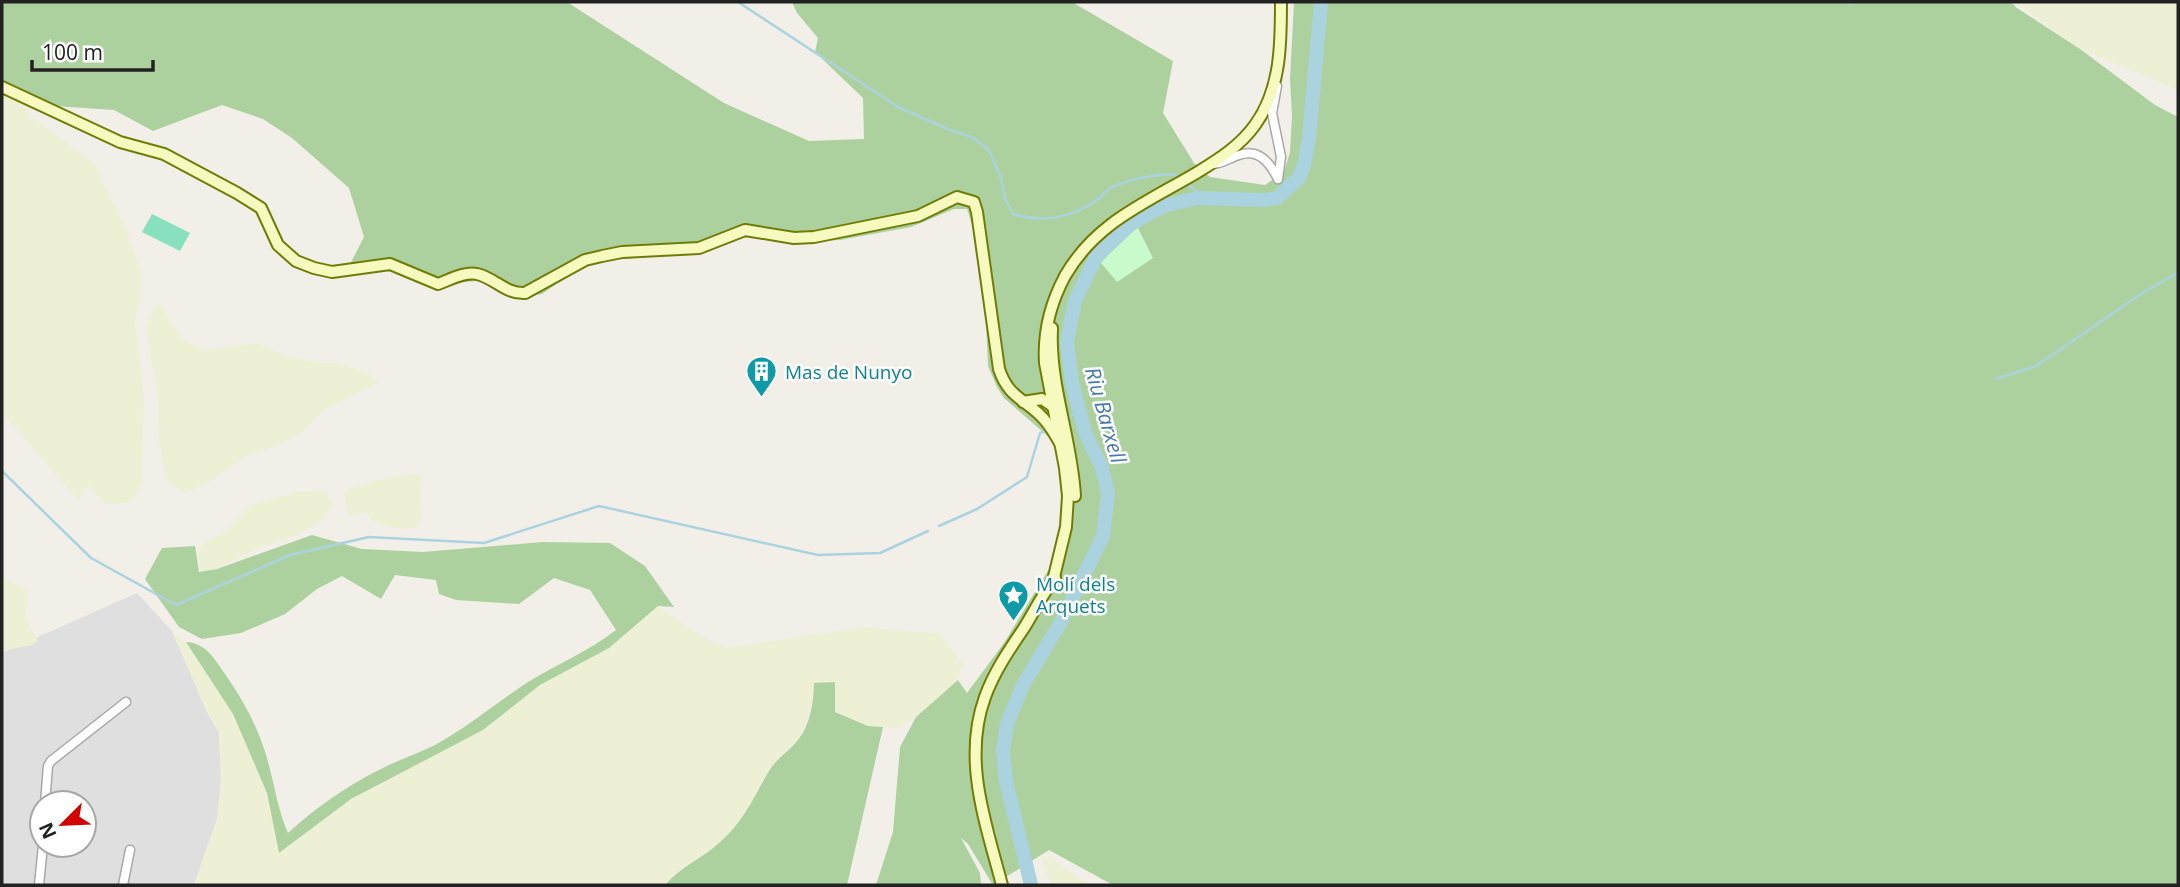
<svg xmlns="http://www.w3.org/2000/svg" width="2180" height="887" font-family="'Open Sans',sans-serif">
	<rect width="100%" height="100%" fill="#f2efe9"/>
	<path fill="#e0dfdf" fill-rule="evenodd" d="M137 593 172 631 207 712 219 733 221 782 217 819 194 885H2V653ZM42 803H84V845H42Z"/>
	<g fill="#eef0d5">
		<path d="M2014 2H2178V90L2080 49Z"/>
		<path d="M2 50 31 117 95 164 123 221 141 273V294L135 321 144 395 142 480 136 496 128 503 105 504 89 486 78 500 2 413Z"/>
		<path d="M162 303 172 325 183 339 204 350 258 343 287 357 323 363H339L368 373 379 382 326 409 304 431 276 446 245 456 215 479 185 493 166 480 159 440 158 396 146 329 153 307Z"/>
		<path d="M422 474 420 494 422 518 417 528 401 529 372 522 367 513 348 515 343 491 386 478Z"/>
		<path d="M301 491 327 492 333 505 325 519 299 534 254 550 216 569 199 572 198 548 222 533 251 505Z"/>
		<path d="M2 577 26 589 29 595 25 616 38 641 32 645 2 651Z"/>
		<path d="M658 606 702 636 727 648 865 627 940 634 951 647 963 665 958 680 916 717 899 728 868 726 814 703 799 739 780 756 769 772 749 810 721 842 672 876 665 885H194L217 819 221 782 219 733 207 712 172 631 186 642 233 714 267 793 280 853 351 799 483 730 540 685 609 648Z"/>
		<path d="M1050 856 1089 885H1051L1042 860Z"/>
	</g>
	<g fill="#add19e">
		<path d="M2 2H567L724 103 809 141 864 139 863 98 815 52 818 38 797 13 792 2H1072L1173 61 1163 113 1194 163 1210 177 1265 185 1284 172 1290 152 1292 116 1290 79 1294 2H2011L2017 8 2080 49 2155 105 2178 117V885H1113L1049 850 993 885 968 844 961 838 980 873 981 885H876L893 832 900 747 916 717 958 680 967 693 1004 643 1058 554 1067 509 1061 462 1051 439 1004 398 997 387 988 366 985 298 975 234 967 209H954L911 227 840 240 780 242 758 235 735 239 704 252 611 260 581 267 542 294 522 297H508L479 281 420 284 393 270 344 276 364 237 349 188 292 138 263 119 222 105 153 131 114 110 25 104 2 87Z"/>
		<path d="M312 535 362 549 423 552 543 542 610 543 645 566 674 607 658 606 609 648 540 685 483 730 351 799 279 853 267 793 233 714 186 642C206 643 214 658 225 674 243 700 257 725 266 755 274 781 277 808 288 833 315 808 348 785 381 769 398 760 417 754 435 745 468 727 496 703 528 682 557 664 589 651 616 630L590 590 554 578 519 604 456 600 439 594 436 580 395 575 381 599 342 576 317 589 285 614 241 633 202 639 179 627 145 579 162 548 195 546 199 572 217 569Z"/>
		<path d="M835 682V712L868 726 883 727 847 885H665C680 867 703 858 720 842 745 820 753 798 769 771 777 758 789 751 798 740 810 725 814 702 814 683Z"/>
	</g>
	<path fill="#c8facc" d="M1136 224 1153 258 1117 282 1101 263 1114 247Z"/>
	<path fill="#88e0be" d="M152 214 190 233 180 251 142 232Z"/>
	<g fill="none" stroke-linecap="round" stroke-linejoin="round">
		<g stroke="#aad3df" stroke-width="2.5">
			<path d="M738 2 898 107 950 130 972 137 989 150 1001 178 1005 199 1013 214C1042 223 1072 218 1097 200 1101 197 1105 192 1109 189 1130 178 1151 175 1173 174L1176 176"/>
			<path d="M1850 4 1854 2"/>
			<path d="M1189 185 1204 198"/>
			<path d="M1996 379 2036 366 2144 292 2178 273"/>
			<path d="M1067 418 1080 411"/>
			<path d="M2 471 91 558 176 605 290 555 369 537 484 543 599 506 818 555 880 553 928 531"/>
			<path d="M939 526 977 509 1027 477 1040 433 1047 430"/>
		</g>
		<path stroke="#aad3df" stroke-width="14" d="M1031 885 1006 781 1003 750 1007 724 1023 685 1062 620 1103 536 1108 494 1102 468 1085 432 1072 383 1067 341 1075 301 1096 257 1131 224 1150 213 1167 205 1198 198 1264 200 1277 198 1299 178 1304 165 1309 139 1321 2"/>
		<defs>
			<g id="street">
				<path d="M1277 86 1272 113 1281 157 1278 179"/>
				<path d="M1213 164C1224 163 1229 158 1239 155 1259 148 1270 163 1278 179"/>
				<path d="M45 803 48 766 51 761 126 702"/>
				<path d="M39 885 43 845"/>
				<path d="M123 885 130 850"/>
			</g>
			<g id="secondary">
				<path d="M2 87 120 142 164 154 237 193 261 208 278 245 296 261 314 268 332 272 390 264 438 284C449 280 465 271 477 274 495 278 505 294 525 293L585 260 602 256 622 252 699 248 745 230 794 238 814 237 918 216 957 197 974 202 977 212 999 369C1008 396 1022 398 1040 415 1049 423 1054 433 1060 443"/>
				<path d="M1052 328C1049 385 1072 439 1075 496"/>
				<path d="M1023 402 1042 399 1055 408"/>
				<path d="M1053 581 1066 527 1068 496 1065 468 1045 363C1043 331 1050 304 1065 276 1096 222 1146 203 1198 172 1219 159 1240 146 1255 125 1281 89 1281 44 1281 2"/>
				<path d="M1002 885C986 824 962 760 985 697 994 672 1009 650 1024 628 1034 612 1043 593 1055 578"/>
			</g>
		</defs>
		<use href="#street" stroke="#a9a9a9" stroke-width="11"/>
		<use href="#secondary" stroke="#707d05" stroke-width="14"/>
		<use href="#street" stroke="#fff" stroke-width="8"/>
		<use href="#secondary" stroke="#f7fabf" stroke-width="10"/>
	</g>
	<defs>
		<symbol id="building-pin" viewBox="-11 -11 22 30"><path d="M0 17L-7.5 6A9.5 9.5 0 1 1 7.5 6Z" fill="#0f9aa8" stroke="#fff"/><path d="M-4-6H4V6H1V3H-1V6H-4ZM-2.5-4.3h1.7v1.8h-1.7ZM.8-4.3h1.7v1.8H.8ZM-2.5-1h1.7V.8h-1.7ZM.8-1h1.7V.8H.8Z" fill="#fff"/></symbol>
		<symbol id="sight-pin" viewBox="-11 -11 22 30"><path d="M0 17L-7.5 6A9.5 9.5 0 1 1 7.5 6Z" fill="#0f9aa8" stroke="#fff"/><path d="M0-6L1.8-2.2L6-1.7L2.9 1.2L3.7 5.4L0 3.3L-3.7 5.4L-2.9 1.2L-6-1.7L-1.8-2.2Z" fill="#fff"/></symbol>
	</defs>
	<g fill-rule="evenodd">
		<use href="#building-pin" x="744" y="354" width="35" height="47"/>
		<use href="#sight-pin" x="996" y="578" width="35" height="47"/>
	</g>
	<g text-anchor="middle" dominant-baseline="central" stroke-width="5" stroke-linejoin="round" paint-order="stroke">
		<g font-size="19" fill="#0d838f" stroke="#fff" text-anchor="start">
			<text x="785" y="372">Mas de Nunyo</text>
			<text x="1036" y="584">Molí dels<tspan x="1036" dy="22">Arquets</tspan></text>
		</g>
		<g font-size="21" font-style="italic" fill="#4a7aab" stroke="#fff">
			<text transform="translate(1106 415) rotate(74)">Riu Barxell</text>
		</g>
	</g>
	<rect width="2180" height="887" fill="none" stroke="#222222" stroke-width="7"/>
	<g transform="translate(63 824) rotate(246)"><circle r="33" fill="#ffffff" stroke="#a7a7a7" stroke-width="2"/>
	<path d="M0-5L12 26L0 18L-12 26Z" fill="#d40000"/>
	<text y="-10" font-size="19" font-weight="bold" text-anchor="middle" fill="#222222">N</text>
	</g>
	<path d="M32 60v10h121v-10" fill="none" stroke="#222222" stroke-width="3.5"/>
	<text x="42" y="60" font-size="21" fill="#222222" stroke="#ffffff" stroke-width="5" paint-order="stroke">100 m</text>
</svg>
